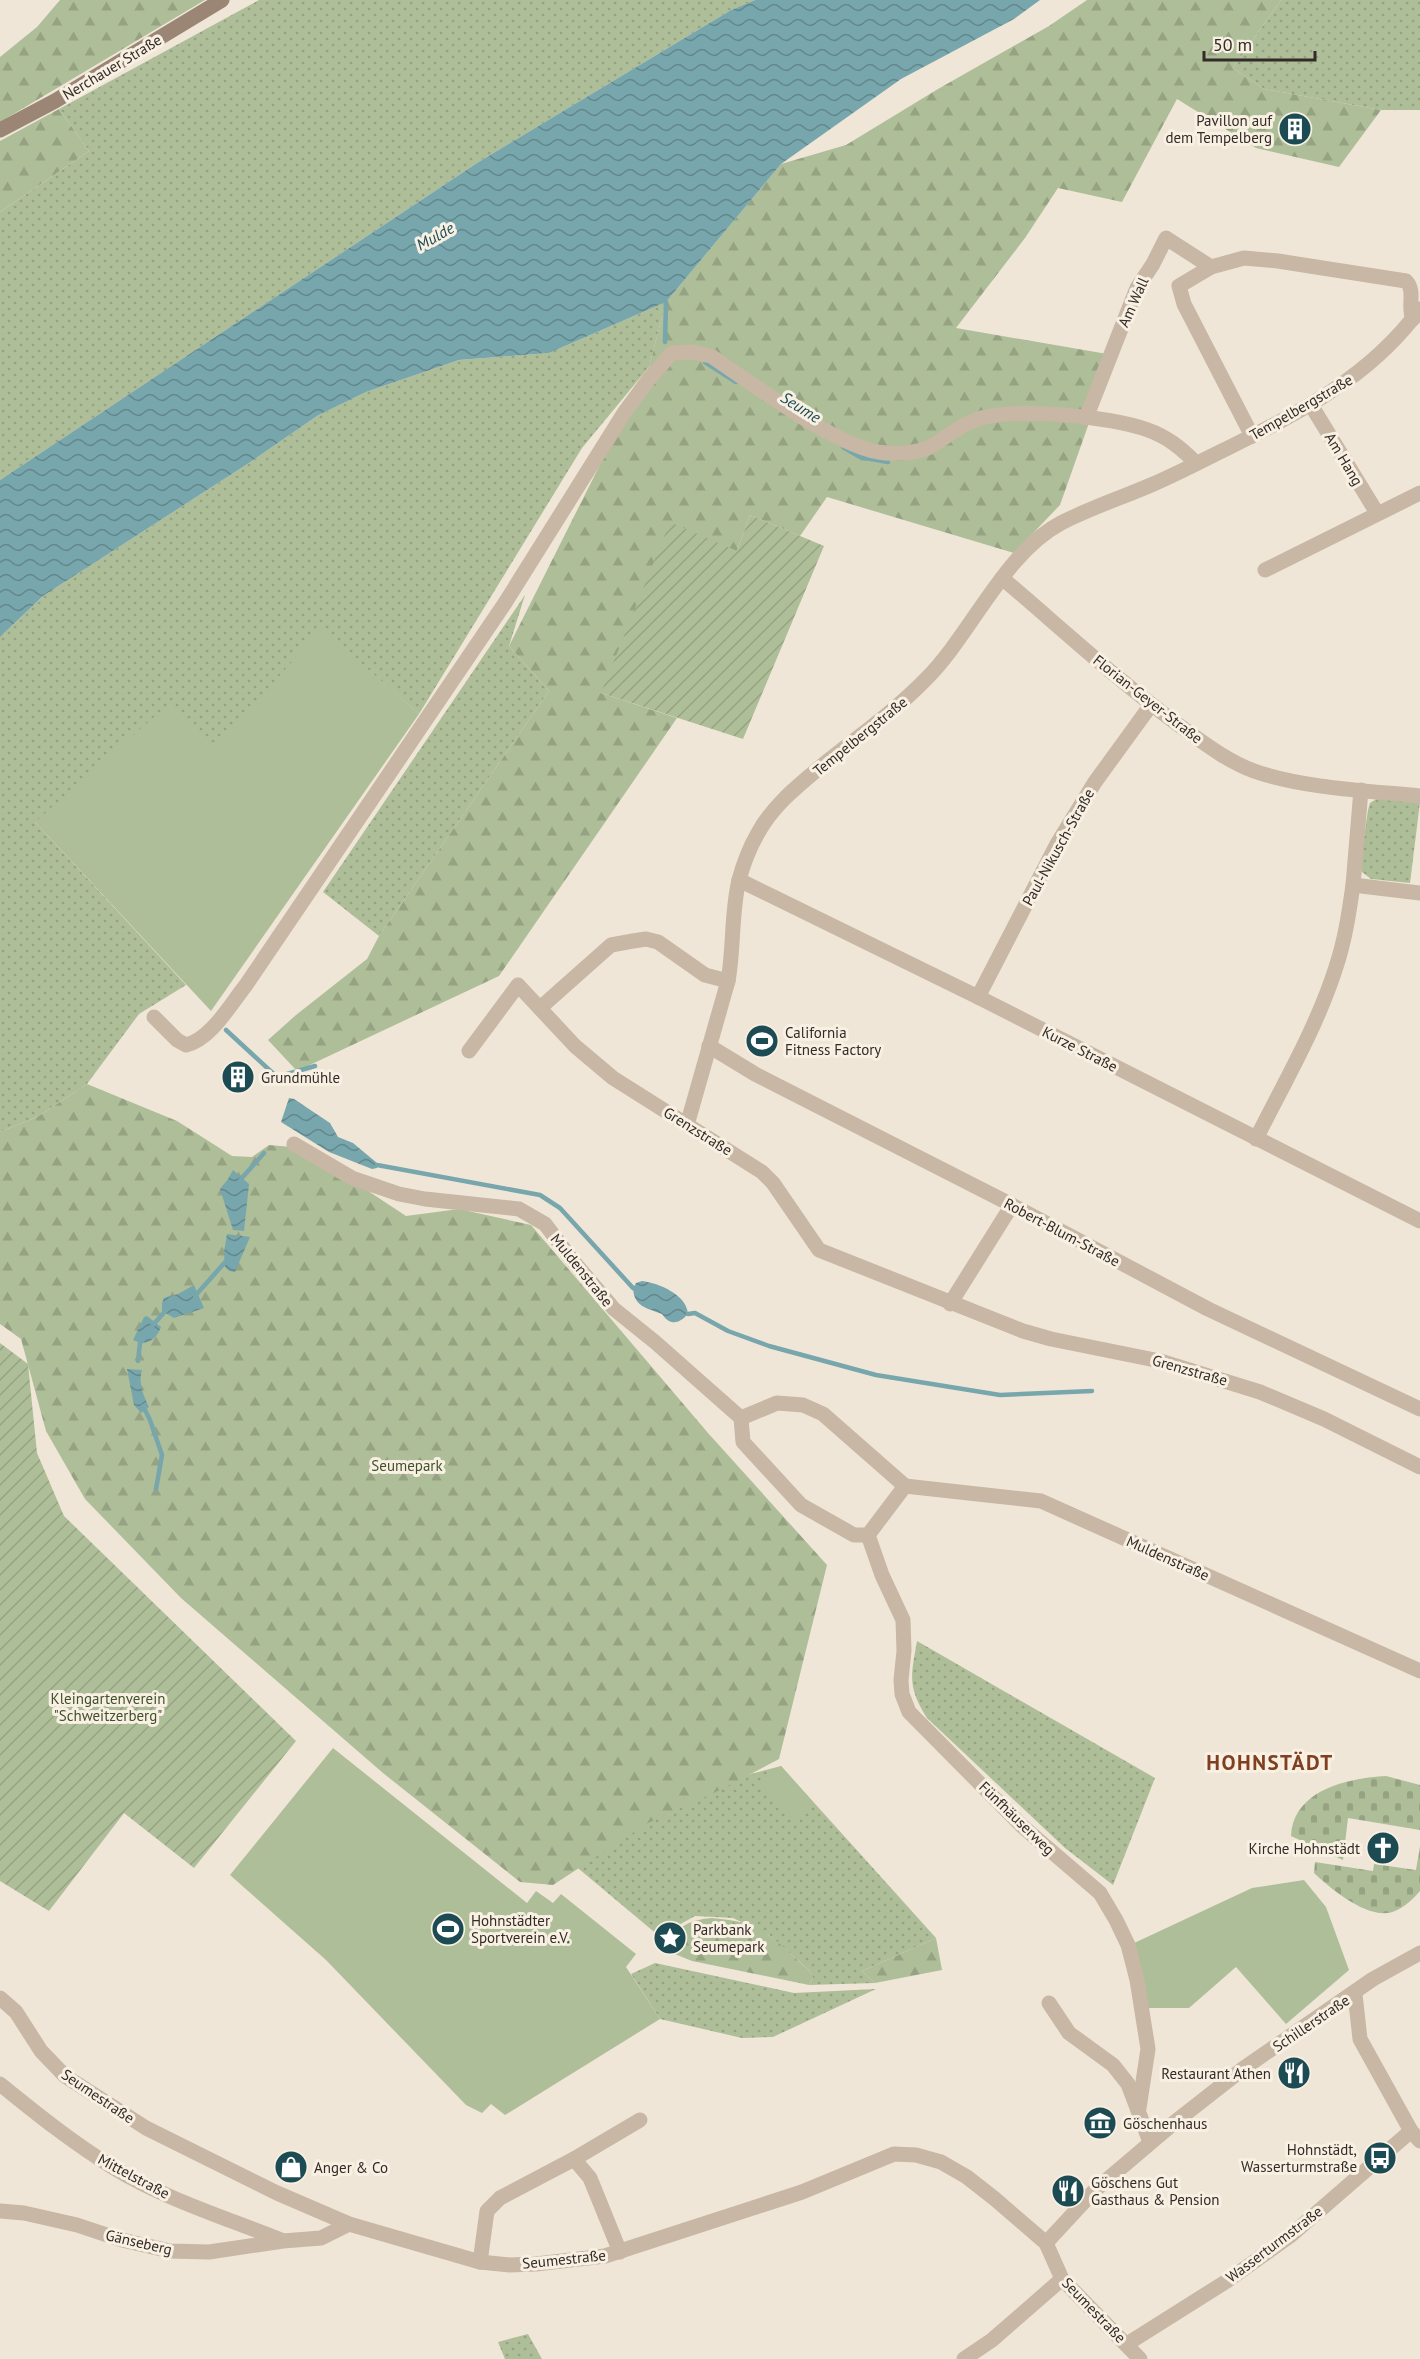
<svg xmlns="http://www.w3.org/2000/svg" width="1420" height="2359" font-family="'PT Sans',sans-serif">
	<defs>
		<pattern id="grass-dots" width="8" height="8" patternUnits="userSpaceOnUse" patternTransform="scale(1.5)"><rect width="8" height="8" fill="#aebe98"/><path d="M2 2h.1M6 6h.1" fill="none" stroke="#96a383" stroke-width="1.8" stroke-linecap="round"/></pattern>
		<pattern id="forest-firs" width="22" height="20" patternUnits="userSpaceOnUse" patternTransform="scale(1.5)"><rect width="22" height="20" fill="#aebe98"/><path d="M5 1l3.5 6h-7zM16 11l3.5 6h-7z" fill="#96a383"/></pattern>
		<pattern id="cemetery-stones" width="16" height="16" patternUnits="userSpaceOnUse" patternTransform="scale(1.5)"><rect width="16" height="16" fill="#aebe98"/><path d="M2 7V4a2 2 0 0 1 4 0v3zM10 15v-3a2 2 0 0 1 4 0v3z" fill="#96a383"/></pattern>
		<pattern id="garden-furrows" width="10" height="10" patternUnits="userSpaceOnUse" patternTransform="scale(1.5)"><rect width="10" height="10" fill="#aebe98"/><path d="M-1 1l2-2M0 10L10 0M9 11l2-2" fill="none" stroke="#96a383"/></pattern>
		<pattern id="water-waves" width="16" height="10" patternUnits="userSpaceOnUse" patternTransform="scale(1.5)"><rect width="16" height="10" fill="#77a6ac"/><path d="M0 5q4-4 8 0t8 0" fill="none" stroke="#62878c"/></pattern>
	</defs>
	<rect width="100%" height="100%" fill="#f0e6d7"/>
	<g fill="url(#grass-dots)">
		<path d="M259 0H755L731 10 477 163 0 480V212L89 151 59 109Z"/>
		<path d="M1281 0H1420V110H1381L1264 89 1233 68Z"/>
		<path d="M666 302 649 367 582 448 419 714 321 629 216 750 35 822 186 985 139 1014 87 1084 37 1117 0 1132V637L43 596 249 463 317 416 366 392 459 360 549 353Z"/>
		<path d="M525 595 509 646 549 691 379 936 323 892Z"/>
		<path d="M1378 798 1420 802 1410 883 1371 879 1362 872 1360 865 1368 810 1370 803Z"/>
		<path d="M917 1641 1155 1778 1113 1885 1065 1848 927 1718C907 1686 911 1676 917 1641Z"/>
		<path d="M444 1756 717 1783 781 1766 936 1938 862 1971 875 1983 809 1985 813 1978 809 1970 769 1935 733 1918 695 1916 659 1936Z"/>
		<path d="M655 1963 794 1993 876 1989 773 2037 742 2038 660 2019 631 1974Z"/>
		<path d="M528 2334 542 2359H505L498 2342Z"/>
	</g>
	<g fill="url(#forest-firs)">
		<path d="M60 0H205L0 122V57L37 27Z"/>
		<path d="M1087 0H1281L1233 68 1264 89 1381 110 1339 167 1256 148 1177 99 1122 202 1058 188 1025 238 956 328 1113 355 1060 505 1014 553 827 497 800 536 750 515 737 551 601 693 677 718 499 976 297 1071 268 1040 296 1015 367 959 379 936 549 691 509 646 649 367 666 302 781 164 846 145 938 89 1049 26Z"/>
		<path d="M59 109 89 151 0 212V141Z"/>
		<path d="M87 1084 177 1121 232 1156 252 1157 269 1145 303 1148 406 1216 459 1209 531 1225 708 1433 827 1565 779 1759 720 1790 648 1823 553 1885 520 1882 383 1773 181 1598 85 1499 46 1431 21 1339 0 1324V1132L37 1117Z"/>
		<path d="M712 1918C732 1920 754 1922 770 1936 784 1946 795 1959 809 1970L813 1978 809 1985 692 1961 660 1948C676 1929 686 1920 712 1918Z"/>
		<path d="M936 1938 942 1970 875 1983 862 1971Z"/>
	</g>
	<g fill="url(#cemetery-stones)">
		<path d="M1386 1776 1420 1785V1830L1348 1818 1343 1860 1291 1836C1293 1790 1348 1778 1386 1776Z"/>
		<path d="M1420 1846V1891C1413 1899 1405 1907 1395 1911 1370 1922 1331 1889 1314 1873L1315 1862 1373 1871 1374 1864 1416 1870Z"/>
	</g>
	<g fill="#aebe98">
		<path d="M321 628 419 714 211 1011 35 822 171 702 216 749Z"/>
		<path d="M333 1748 527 1903 536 1891 553 1903 561 1894 636 1954 626 1967 660 2019 505 2115 491 2104 482 2113 466 2105 326 1960 230 1875Z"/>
		<path d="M781 1766 813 1802 793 1819 761 1784Z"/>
		<path d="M1304 1880 1326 1907 1349 1970 1286 2024 1236 1967 1189 2008H1146L1132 1944 1252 1888Z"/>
	</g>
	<g fill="url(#garden-furrows)">
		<path d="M750 515 824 546 743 739 601 693 670 522 737 551Z"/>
		<path d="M0 1343 28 1364 37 1453 64 1516 296 1741 194 1868 124 1813 49 1911 0 1881Z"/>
	</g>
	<g fill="url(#water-waves)">
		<path d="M755 0H1040L1014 19 901 79 781 164 666 302 549 353 459 360 366 392 317 416 249 463 43 596 0 637V480L477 163 731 10Z"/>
		<path d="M289 1098 294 1099 330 1123 338 1137 353 1143 377 1163V1168L372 1169 329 1152 281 1122Z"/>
		<path d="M233 1170 249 1184 244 1231 233 1230 220 1189 228 1179Z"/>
		<path d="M227 1234 250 1237 235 1272 229 1271 225 1267 224 1252Z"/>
		<path d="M642 1281C659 1283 687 1295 688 1314 679 1324 670 1326 662 1314 647 1308 634 1307 633 1288L636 1283Z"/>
		<path d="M194 1285 204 1308 174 1318 162 1311V1303L164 1298 178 1294Z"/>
		<path d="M147 1316 161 1327C156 1340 146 1347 133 1340L144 1317Z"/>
		<path d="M127 1369 142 1370C138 1382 143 1395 149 1407L141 1413 134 1405Z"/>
	</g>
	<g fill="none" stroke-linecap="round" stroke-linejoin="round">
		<g stroke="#77a6ac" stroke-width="4.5">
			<path d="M665 342 666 302"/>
			<path d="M705 362 736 382"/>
			<path d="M843 447 860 457 888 462"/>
			<path d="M226 1030 277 1077 315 1066"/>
			<path d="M377 1165 540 1195 560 1208 633 1288"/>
			<path d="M241 1183V1179L264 1153"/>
			<path d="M195 1296 227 1260"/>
			<path d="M688 1314 695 1313 728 1331 769 1346 876 1375 1000 1395 1092 1391"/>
			<path d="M152 1326 168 1308"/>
			<path d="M138 1361 140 1343 144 1338"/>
			<path d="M143 1406 150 1420 162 1455 156 1489"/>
		</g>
		<g stroke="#c7b7a4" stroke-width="15">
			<path d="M1311 405 1377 513"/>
			<path d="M1086 418 1137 288 1153 264 1166 238 1211 267"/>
			<path d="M1252 436 1184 304 1179 286 1211 267 1244 258 1278 261 1406 281C1416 291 1407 307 1413 319"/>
			<path d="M1265 570 1420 493"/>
			<path d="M1002 578C1061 628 1118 681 1180 726 1204 743 1227 761 1254 771 1301 788 1370 791 1420 796"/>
			<path d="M1361 790 1353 885 1420 893"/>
			<path d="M739 880 978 997 1420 1221"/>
			<path d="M978 997 1057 844 1095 782 1151 705"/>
			<path d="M540 1008 611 945 633 941 646 939 658 942 705 975 728 981"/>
			<path d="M154 1017 177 1040 186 1045C211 1039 230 1005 246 985L505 603 624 413 649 379 672 353 692 352 711 356C752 383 838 449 885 453 898 454 918 453 930 447 944 439 957 427 973 421 1009 406 1111 416 1148 430 1168 437 1182 449 1196 463"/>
			<path d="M709 1046 755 1074 1012 1205 1208 1309 1420 1409"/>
			<path d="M469 1051 518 985 575 1046 613 1078 762 1172 773 1183 819 1250 1023 1331 1051 1339 1160 1361 1260 1392 1324 1419 1420 1467"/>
			<path d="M687 1125 728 981C734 948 731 913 739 880 743 865 750 847 758 833 773 805 800 784 824 764 859 736 895 711 926 679 972 633 1004 553 1061 523 1090 508 1121 498 1151 485 1177 474 1203 460 1228 448 1302 411 1370 377 1420 309"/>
			<path d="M1256 1139C1284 1083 1317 1027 1336 967 1345 940 1349 913 1353 885"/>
			<path d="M294 1144 352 1178 399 1194 425 1199 519 1209 545 1224 573 1261 614 1309 655 1342 741 1418 743 1442 801 1505 854 1535H868L905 1486 1041 1501 1420 1671"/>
			<path d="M950 1304 1012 1205"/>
			<path d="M741 1418 777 1403 803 1405 823 1414 905 1486"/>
			<path d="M868 1535 882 1575 903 1620 904 1651 901 1680 902 1694 909 1712 1022 1826 1100 1893 1116 1920 1128 1945 1137 1980 1148 2049 1139 2108"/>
			<path d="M1355 1994 1360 2039 1411 2131 1420 2141"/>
			<path d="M0 1998 16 2012 41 2051 65 2076 146 2128 277 2193 349 2224 480 2262 510 2265 536 2264 605 2256 802 2192 894 2154 916 2155 941 2162 967 2177 995 2199 1046 2243 1062 2279 1140 2359"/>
			<path d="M1049 2003 1069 2033 1113 2065 1128 2084 1150 2142"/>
			<path d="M0 2084C37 2114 73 2143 114 2168 165 2199 226 2218 281 2240"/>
			<path d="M574 2159 640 2120"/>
			<path d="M0 2211 24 2213 77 2225 122 2240 170 2251 209 2252 283 2241 321 2238 349 2224"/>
			<path d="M1046 2243 1095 2190 1175 2122 1244 2068 1373 1979 1420 1953"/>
			<path d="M480 2262 487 2211 500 2198 574 2159 590 2178 620 2252"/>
			<path d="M1127 2344 1227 2281 1290 2236 1411 2131"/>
			<path d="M964 2359 992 2340 1062 2279"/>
		</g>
		<path stroke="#9b8675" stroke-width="15" d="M0 130 55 101 222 0"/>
	</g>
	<defs>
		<symbol id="building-disc" viewBox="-11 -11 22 22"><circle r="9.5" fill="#1c4b53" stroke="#f8f0e3"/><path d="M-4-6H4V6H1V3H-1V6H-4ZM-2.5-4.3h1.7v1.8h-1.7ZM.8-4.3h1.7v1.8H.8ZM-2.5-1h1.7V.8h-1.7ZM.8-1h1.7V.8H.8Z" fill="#fff"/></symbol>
		<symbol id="stadium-disc" viewBox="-11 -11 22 22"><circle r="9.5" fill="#1c4b53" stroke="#f8f0e3"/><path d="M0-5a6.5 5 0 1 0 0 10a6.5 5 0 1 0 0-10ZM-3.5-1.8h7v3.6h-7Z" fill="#fff"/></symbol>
		<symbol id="church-disc" viewBox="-11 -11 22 22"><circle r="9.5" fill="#1c4b53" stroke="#f8f0e3"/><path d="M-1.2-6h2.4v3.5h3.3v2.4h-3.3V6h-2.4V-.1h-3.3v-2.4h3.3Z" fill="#fff"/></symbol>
		<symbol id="sight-disc" viewBox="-11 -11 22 22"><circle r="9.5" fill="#1c4b53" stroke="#f8f0e3"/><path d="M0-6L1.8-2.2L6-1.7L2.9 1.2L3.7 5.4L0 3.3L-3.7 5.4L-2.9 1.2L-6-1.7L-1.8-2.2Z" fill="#fff"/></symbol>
		<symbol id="restaurant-disc" viewBox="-11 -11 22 22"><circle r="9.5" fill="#1c4b53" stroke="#f8f0e3"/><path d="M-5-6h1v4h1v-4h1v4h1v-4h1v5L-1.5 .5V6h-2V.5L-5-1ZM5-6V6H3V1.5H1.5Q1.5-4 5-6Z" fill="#fff"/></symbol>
		<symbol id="museum-disc" viewBox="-11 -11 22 22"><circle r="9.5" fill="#1c4b53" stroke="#f8f0e3"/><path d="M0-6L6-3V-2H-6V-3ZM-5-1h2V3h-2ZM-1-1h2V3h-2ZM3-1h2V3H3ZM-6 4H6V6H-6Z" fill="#fff"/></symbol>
		<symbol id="bus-disc" viewBox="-11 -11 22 22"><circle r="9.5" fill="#1c4b53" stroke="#f8f0e3"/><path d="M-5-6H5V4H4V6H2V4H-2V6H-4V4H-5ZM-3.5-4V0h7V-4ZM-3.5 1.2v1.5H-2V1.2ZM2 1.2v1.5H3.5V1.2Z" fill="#fff"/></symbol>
		<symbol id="shop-disc" viewBox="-11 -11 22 22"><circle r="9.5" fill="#1c4b53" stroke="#f8f0e3"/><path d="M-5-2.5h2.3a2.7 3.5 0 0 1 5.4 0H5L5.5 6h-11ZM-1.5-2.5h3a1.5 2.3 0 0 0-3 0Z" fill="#fff"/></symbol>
	</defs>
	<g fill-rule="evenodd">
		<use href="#building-disc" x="1276" y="110" width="38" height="38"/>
		<use href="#stadium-disc" x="743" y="1022" width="38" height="38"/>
		<use href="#building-disc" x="219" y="1058" width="38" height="38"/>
		<use href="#church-disc" x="1364" y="1829" width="38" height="38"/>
		<use href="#stadium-disc" x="429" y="1910" width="38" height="38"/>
		<use href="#sight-disc" x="651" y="1919" width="38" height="38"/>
		<use href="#restaurant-disc" x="1275" y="2054" width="38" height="38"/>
		<use href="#museum-disc" x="1081" y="2104" width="38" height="38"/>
		<use href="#bus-disc" x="1361" y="2139" width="38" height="38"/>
		<use href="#shop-disc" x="272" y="2148" width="38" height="38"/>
		<use href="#restaurant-disc" x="1049" y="2172" width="38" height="38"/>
	</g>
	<g text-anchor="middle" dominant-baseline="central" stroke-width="6" stroke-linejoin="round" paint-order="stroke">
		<g font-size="15" fill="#332b25" stroke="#f8f0e3">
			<text transform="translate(112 67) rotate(-31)">Nerchauer Straße</text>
			<text transform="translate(1133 302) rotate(-66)">Am Wall</text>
			<text transform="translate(1301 407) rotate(-30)">Tempelbergstraße</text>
			<text transform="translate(1344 459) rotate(59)">Am Hang</text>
			<text transform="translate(1148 699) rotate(38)">Florian-Geyer-Straße</text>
			<text transform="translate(860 736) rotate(-39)">Tempelbergstraße</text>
			<text transform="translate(1058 847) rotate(-61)">Paul-Nikusch-Straße</text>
			<text transform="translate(1080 1049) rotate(27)">Kurze Straße</text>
			<text transform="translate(698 1131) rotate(32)">Grenzstraße</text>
			<text transform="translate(1062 1232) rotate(28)">Robert-Blum-Straße</text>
			<text transform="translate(582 1270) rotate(51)">Muldenstraße</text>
			<text transform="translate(1190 1370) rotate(16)">Grenzstraße</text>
			<text transform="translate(1168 1558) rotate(24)">Muldenstraße</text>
			<text transform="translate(1017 1818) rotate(44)">Fünfhäuserweg</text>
			<text transform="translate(1311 2023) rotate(-34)">Schillerstraße</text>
			<text transform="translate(98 2096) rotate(34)">Seumestraße</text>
			<text transform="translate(134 2176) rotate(28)">Mittelstraße</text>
			<text transform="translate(139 2242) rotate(13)">Gänseberg</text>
			<text transform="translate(1274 2244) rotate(-37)">Wasserturmstraße</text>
			<text transform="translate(564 2259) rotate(-6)">Seumestraße</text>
			<text transform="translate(1094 2310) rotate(46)">Seumestraße</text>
		</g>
		<g font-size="15" fill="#332b25" stroke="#f8f0e3" text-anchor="start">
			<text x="1272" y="120" text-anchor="end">Pavillon auf<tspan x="1272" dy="17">dem Tempelberg</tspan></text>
			<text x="785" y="1032">California<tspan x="785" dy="17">Fitness Factory</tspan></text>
			<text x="261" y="1077">Grundmühle</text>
			<text x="1360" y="1848" text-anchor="end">Kirche Hohnstädt</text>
			<text x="471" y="1920">Hohnstädter<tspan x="471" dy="17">Sportverein e.V.</tspan></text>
			<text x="693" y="1929">Parkbank<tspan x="693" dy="17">Seumepark</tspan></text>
			<text x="1271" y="2073" text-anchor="end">Restaurant Athen</text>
			<text x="1123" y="2123">Göschenhaus</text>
			<text x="1357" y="2149" text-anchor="end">Hohnstädt,<tspan x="1357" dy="17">Wasserturmstraße</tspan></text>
			<text x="314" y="2167">Anger &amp; Co</text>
			<text x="1091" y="2182">Göschens Gut<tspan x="1091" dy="17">Gasthaus &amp; Pension</tspan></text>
		</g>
		<g font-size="15" fill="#3f502a" stroke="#f8f0e3">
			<text x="407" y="1465">Seumepark</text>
			<text x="108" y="1698">Kleingartenverein<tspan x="108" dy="17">"Schweitzerberg"</tspan></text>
		</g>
		<g font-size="16" font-style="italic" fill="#1c4b53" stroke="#f8f0e3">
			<text transform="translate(435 236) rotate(-29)">Mulde</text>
			<text transform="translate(801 407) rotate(32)">Seume</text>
		</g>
		<g font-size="21" font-weight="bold" letter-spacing="1.5" fill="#803f20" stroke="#f8f0e3">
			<text x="1270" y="1762">HOHNSTÄDT</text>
		</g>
	</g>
	<path d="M1204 51v9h111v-9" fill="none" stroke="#332b25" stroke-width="3"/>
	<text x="1213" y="51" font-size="18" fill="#332b25" stroke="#f8f0e3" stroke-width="4.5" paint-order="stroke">50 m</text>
</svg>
